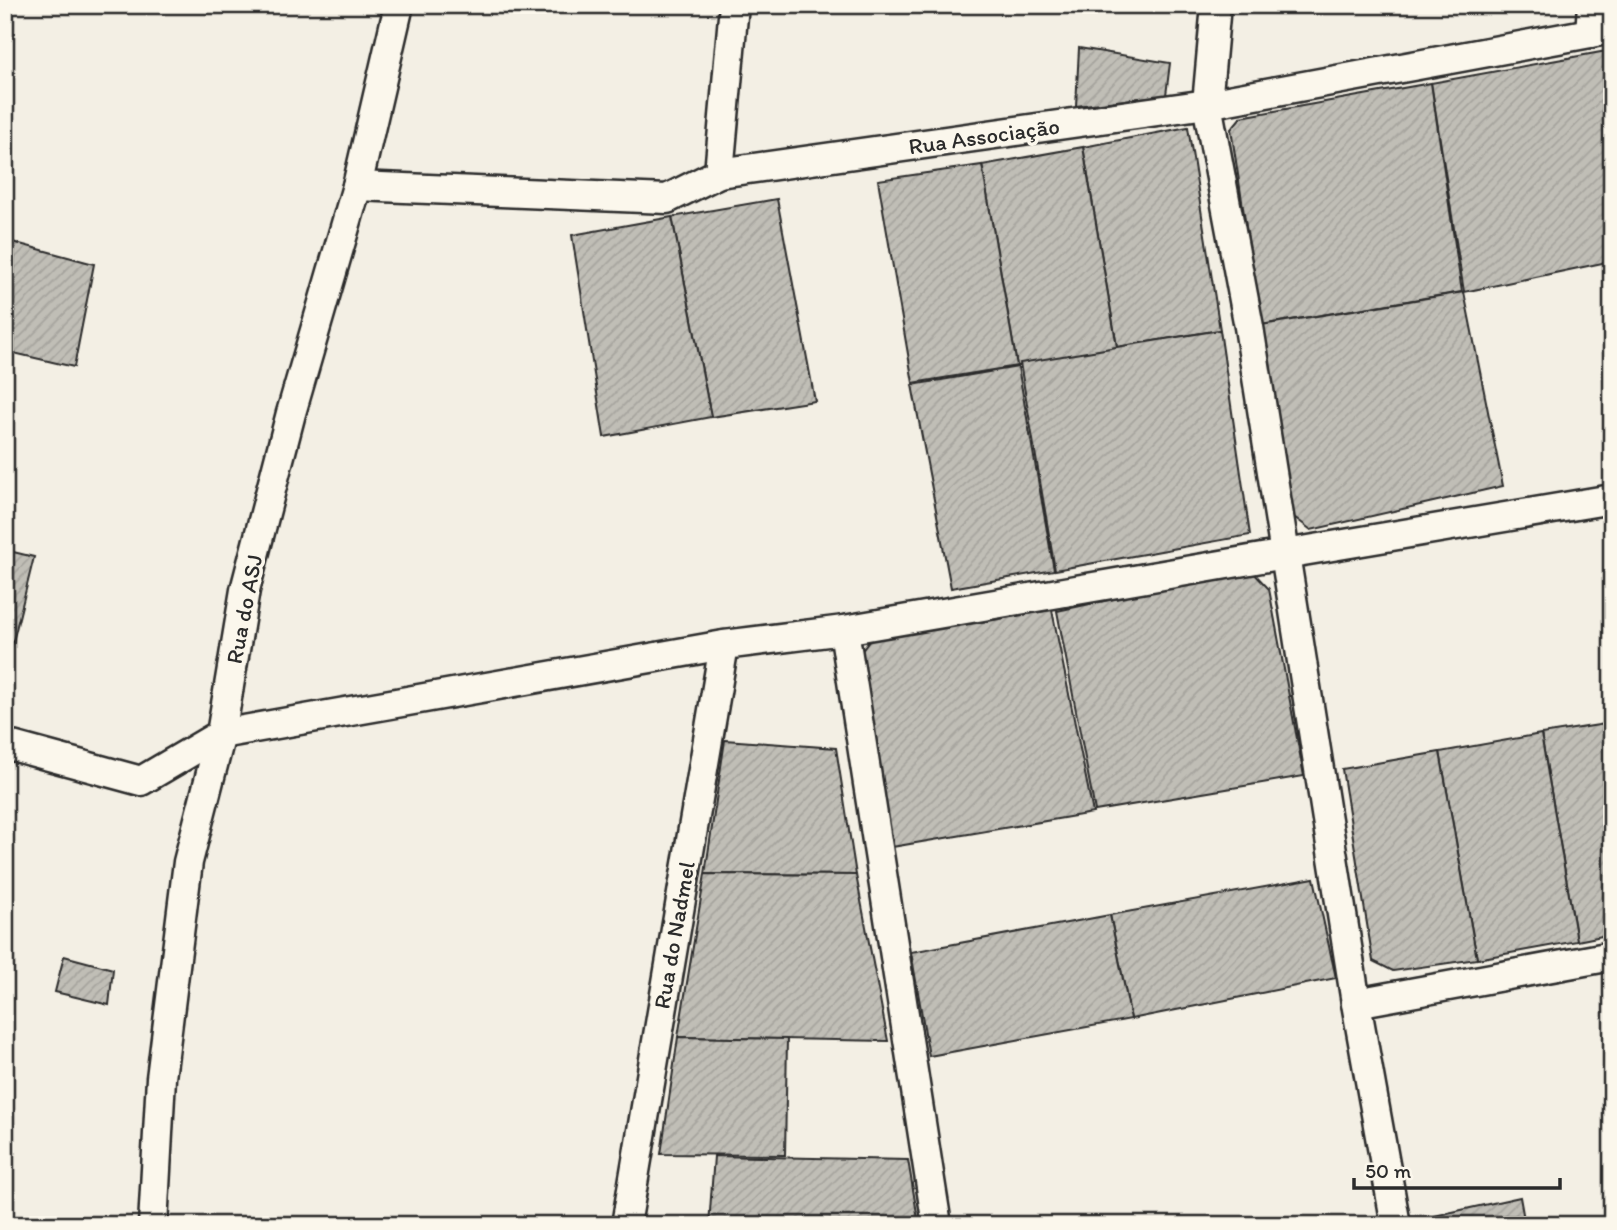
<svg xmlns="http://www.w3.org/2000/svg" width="1617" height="1230" font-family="Itim,sans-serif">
	<defs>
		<pattern id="building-hatch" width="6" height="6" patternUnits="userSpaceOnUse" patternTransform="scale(1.75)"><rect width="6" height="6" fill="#c0beb6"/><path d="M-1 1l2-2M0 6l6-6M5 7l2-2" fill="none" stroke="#a5a39d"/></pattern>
	</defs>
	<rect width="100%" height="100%" fill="#f3efe4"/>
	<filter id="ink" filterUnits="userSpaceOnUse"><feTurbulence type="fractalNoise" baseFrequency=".0143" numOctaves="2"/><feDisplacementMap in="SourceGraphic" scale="14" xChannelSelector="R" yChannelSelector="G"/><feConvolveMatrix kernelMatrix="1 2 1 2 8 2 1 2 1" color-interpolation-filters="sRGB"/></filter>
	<g filter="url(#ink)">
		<g fill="url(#building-hatch)" stroke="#2b2b2b" stroke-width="2">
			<path d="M1079 48 1170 63 1166 95 1076 106Z"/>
			<path d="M1612 50V261L1464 292 1431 83Z"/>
			<path d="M1431 83 1462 292 1261 325 1231 129 1241 117Z"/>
			<path d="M1188 127 1220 330 1117 347 1083 147Z"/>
			<path d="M1083 147 1117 347 1017 366 982 165Z"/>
			<path d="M982 165 1017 366 913 383 878 180Z"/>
			<path d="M777 199 815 401 711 417 672 217Z"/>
			<path d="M672 217 711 417 604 437 572 235Z"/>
			<path d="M5 240 94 264 74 367 5 351Z"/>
			<path d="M1464 292 1503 486 1311 530 1294 517 1249 327Z"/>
			<path d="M1220 330 1250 535 1055 570 1020 363Z"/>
			<path d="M1018 367 1054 570 951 588 912 385Z"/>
			<path d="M5 550 34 557 5 674Z"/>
			<path d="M1251 570 1269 589 1304 776 1095 811 1057 611Z"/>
			<path d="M1052 610 1093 813 892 847 856 659 870 640Z"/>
			<path d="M1612 723V934L1577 941 1541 734Z"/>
			<path d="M1541 734 1577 941 1477 959 1440 752Z"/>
			<path d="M725 740 836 748 856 875 705 874Z"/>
			<path d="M1440 752 1477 959 1393 971 1373 961 1342 769Z"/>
			<path d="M705 874 856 875 888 1041 678 1037Z"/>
			<path d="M1314 878 1336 978 1131 1019 1110 915Z"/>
			<path d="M1110 915 1131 1019 929 1056 911 952Z"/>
			<path d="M64 956 113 969 109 1005 55 992Z"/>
			<path d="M678 1037 787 1039 785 1155 661 1154Z"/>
			<path d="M714 1156 908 1160 919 1225H709Z"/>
			<path d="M1520 1197 1525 1225H1426L1425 1218Z"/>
		</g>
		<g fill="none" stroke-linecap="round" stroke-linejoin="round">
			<defs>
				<g id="street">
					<path d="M1590 33 1592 5"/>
					<path d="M719 173 734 5"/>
					<path d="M357 186 667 199 719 173 1207 104 1612 29"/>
					<path d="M844 630 937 1225"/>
					<path d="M5 744 141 781 221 734 724 645 844 630 1285 554 1249 327 1207 104 1216 5"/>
					<path d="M1356 1003 1612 956"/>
					<path d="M153 1225 161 1078 188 862 221 734 245 590 291 413 357 186 399 5"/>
					<path d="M626 1225 724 645"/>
					<path d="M1396 1225 1356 1003 1285 554 1612 499"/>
				</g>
			</defs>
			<use href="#street" stroke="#2b2b2b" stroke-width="33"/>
			<use href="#street" stroke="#fbf7ec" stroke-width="28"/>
		</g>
	</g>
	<g text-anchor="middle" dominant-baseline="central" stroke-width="7" stroke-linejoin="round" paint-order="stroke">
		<g font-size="23" fill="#2b2b2b" stroke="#fbf7ec">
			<text transform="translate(984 136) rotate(-8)">Rua Associação</text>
			<text transform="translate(244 609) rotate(-79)">Rua do ASJ</text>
			<text transform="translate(674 935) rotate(-80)">Rua do Nadmel</text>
		</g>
	</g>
	<rect width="1617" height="1230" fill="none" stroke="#fbf7ec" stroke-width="28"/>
	<rect x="14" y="14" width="1589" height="1202" fill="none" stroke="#2b2b2b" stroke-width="2.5" filter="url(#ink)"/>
	<path d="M1354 1178v10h206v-10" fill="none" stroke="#2b2b2b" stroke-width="3.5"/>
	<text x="1365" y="1178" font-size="21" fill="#2b2b2b" stroke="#fbf7ec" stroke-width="5" paint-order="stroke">50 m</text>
</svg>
